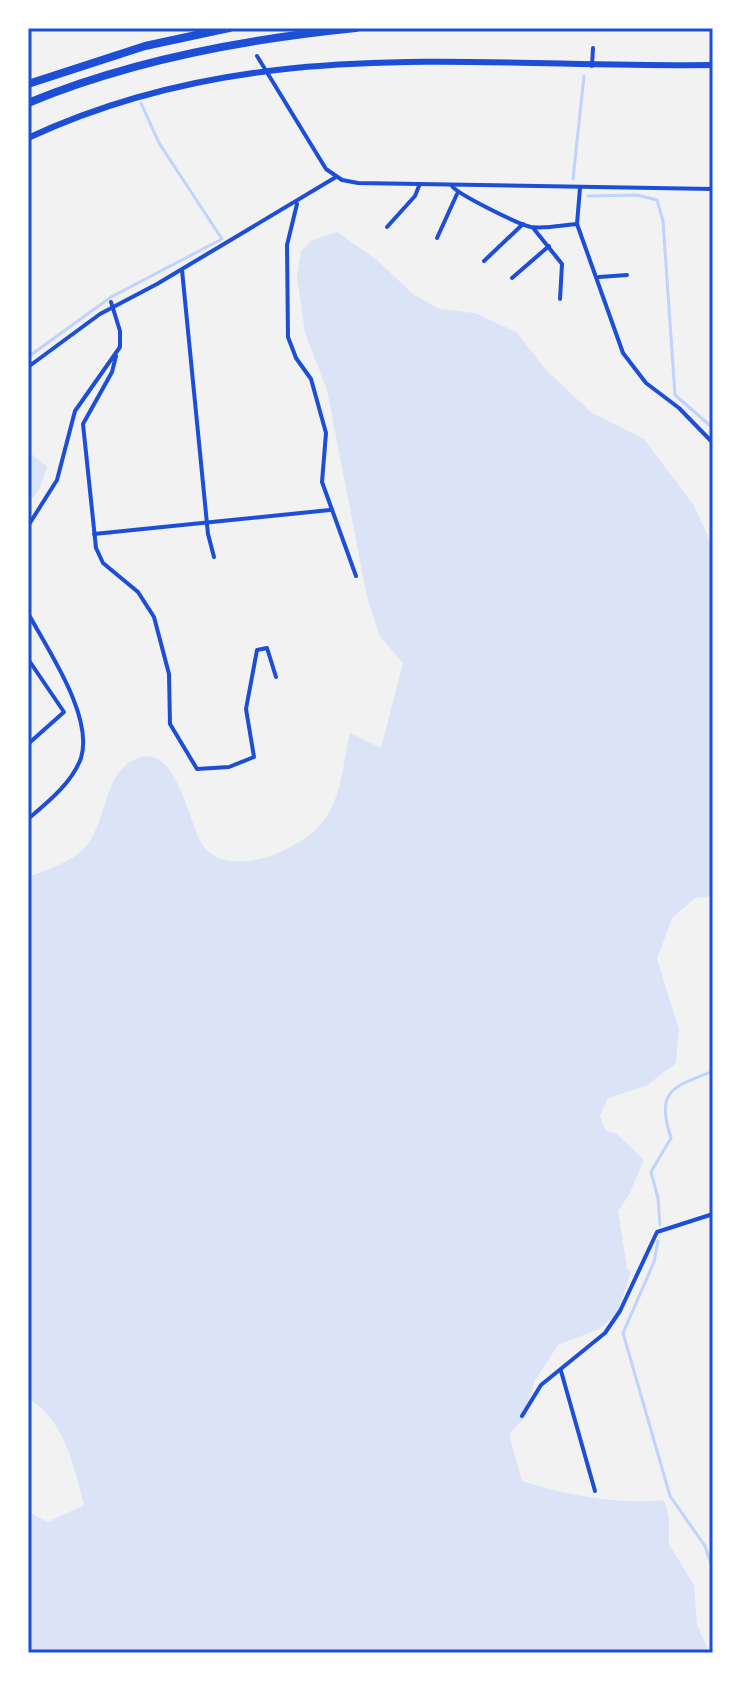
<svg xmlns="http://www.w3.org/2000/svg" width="741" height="1681" font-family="Barlow,sans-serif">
	<rect width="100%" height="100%" fill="#f2f2f2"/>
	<g fill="#dbe4f7">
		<path d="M337 232 377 260 413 294 439 309 475 313 516 332 547 371 592 413 644 439 693 504 713 547V896L695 898 672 918 657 959 679 1029 676 1063 646 1086 608 1098 600 1116 605 1130 617 1134 644 1160 629 1195 618 1211 627 1268 631 1272 617 1314 599 1329 558 1345 534 1382 526 1416 509 1434 522 1481C566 1495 619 1505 664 1500L669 1517V1544L694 1585 697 1625 710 1653H28V1512L48 1522 84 1505C73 1465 66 1422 28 1398V877C44 871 65 864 78 854 109 832 99 772 138 758 179 743 188 828 205 848 233 880 303 849 324 820 342 797 343 761 350 733L381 748 403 663 380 637 367 597 327 390 305 333 297 277 301 251 312 240Z"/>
		<path d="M28 451 47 467 39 490 28 504Z"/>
	</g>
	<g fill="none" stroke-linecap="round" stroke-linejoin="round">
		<g stroke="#bfd3fe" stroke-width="3">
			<path d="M573 179 584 76"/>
			<path d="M588 196 637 195 657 200 663 221 675 395 713 428"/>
			<path d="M28 357 111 297 222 239 159 143 141 103"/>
			<path d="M660 1225 658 1198 651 1172 671 1138C656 1092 671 1087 711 1072"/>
			<path d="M658 1241 654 1262 623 1333 670 1496 705 1546 713 1570"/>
		</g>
		<g stroke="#1d4ed8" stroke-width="4">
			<path d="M257 56 326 169 342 180 358 183 713 189"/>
			<path d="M592 66 593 48"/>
			<path d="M452 186C457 194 520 225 531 227 546 229 563 225 577 224"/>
			<path d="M580 188 577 224 623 353 646 383 679 408 713 443"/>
			<path d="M297 204 287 245 288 337 296 358 311 379 326 433 322 482 356 576"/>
			<path d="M387 227 415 196 419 186"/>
			<path d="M534 229 562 264 560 299"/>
			<path d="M437 238 457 194"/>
			<path d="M484 261 523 224"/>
			<path d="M182 270 208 534 214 557"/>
			<path d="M599 277 627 275"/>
			<path d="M512 278 549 246"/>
			<path d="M116 356 112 372 83 424 96 548 103 563 138 592 154 617 169 674 170 724 197 769 229 767 254 757 246 709 257 650 267 648 276 677"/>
			<path d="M28 367 100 314 157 284 336 177"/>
			<path d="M28 526 57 480 75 411 120 347V331L111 302"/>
			<path d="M94 534 330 510"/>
			<path d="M28 613C47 649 94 716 81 758 72 783 48 802 28 819"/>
			<path d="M28 659 64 712 28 744"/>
			<path d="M561 1371 595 1491"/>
			<path d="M522 1416 541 1385 605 1333 620 1311 657 1232 713 1214"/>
		</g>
		<path stroke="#1d4ed8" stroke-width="6" d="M28 138C253 33 474 68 713 65"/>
		<g stroke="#1d4ed8" stroke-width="8">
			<path d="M28 84 145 46 229 28"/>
			<path d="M28 103C131 60 245 39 356 28"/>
		</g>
	</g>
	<rect width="741" height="1681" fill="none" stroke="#ffffff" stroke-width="60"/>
	<rect x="30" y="30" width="681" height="1621" fill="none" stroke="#1d4ed8" stroke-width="3"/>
</svg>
